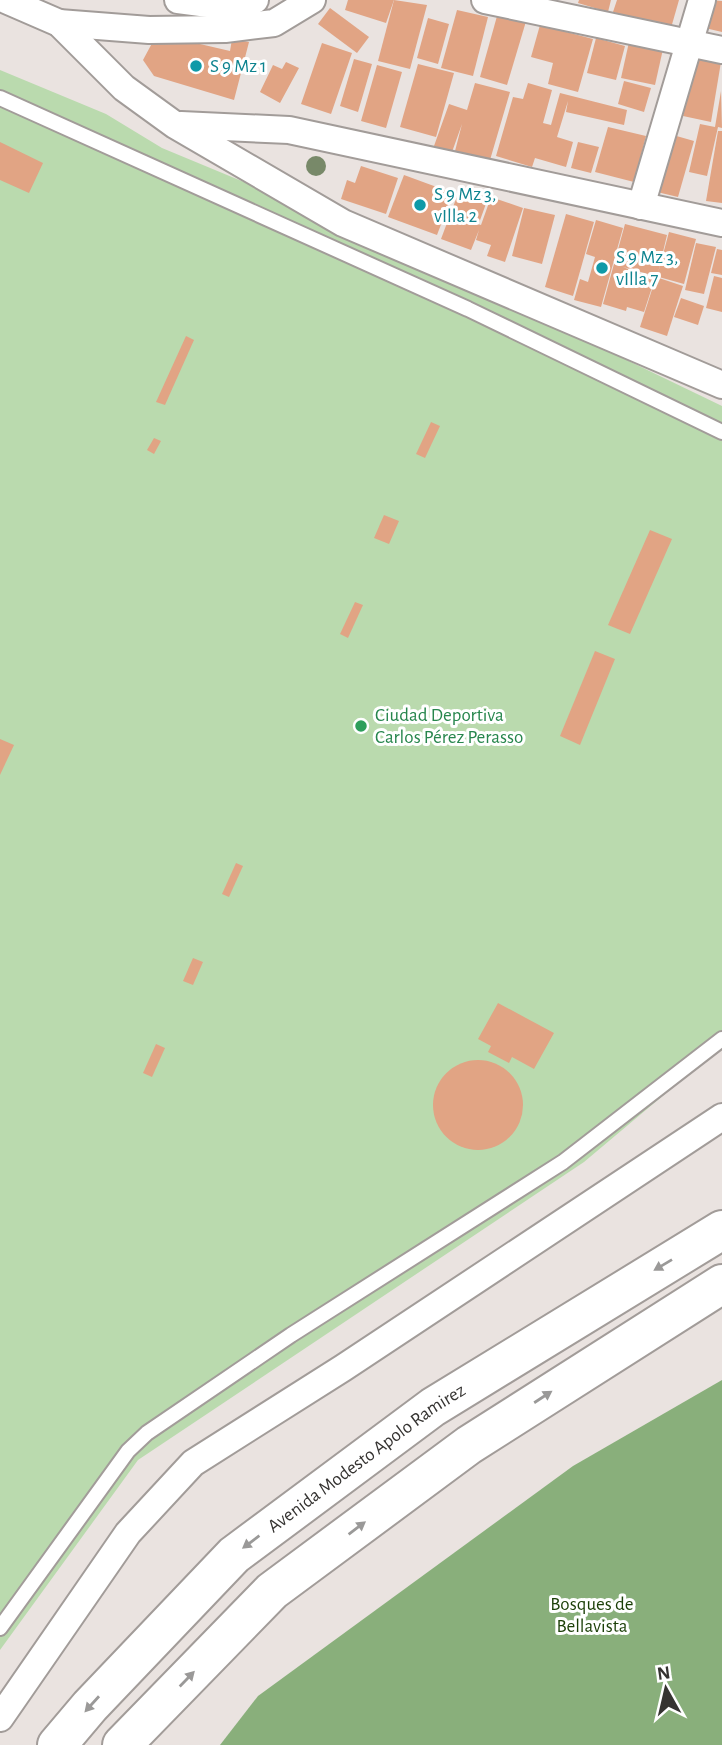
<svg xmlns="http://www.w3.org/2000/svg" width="722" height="1745" font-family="'Alegreya Sans',sans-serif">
	<rect width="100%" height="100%" fill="#eae3e0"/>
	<path fill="#badaae" d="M0 70 106 114 162 148 343 223 722 406V1046L584 1162 138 1460 0 1650Z"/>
	<path fill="#89af7b" d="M722 1380V1745H220L258 1696 573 1466Z"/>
	<g fill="#e1a484">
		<path d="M348 0H394L386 23 345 10Z"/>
		<path d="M394 0 427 5 410 69 378 61Z"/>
		<path d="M579 0H611L608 12 578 3Z"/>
		<path d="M617 0H679L671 28 613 12Z"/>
		<path d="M711 0 722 1V32L705 28Z"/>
		<path d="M330 8 369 37 357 53 318 24Z"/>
		<path d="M499 9 527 18 507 85 480 77Z"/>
		<path d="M457 10 488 17 473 76 441 68Z"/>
		<path d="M428 18 449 24 438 64 417 58Z"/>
		<path d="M540 25 593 39 578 92 548 84 553 63 531 57Z"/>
		<path d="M157 34 230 51 232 39 249 42 234 100 154 76 143 60Z"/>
		<path d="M596 38 625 46 616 80 587 73Z"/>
		<path d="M629 42 663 49 655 85 621 78Z"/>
		<path d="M322 43 352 53 331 114 301 104Z"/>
		<path d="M697 50 722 56 711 122 683 116Z"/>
		<path d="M354 59 372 64 358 112 340 106Z"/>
		<path d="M286 62 299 68 280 103 260 92 273 65 282 69Z"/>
		<path d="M418 64 454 73 436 137 400 127Z"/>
		<path d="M377 65 402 72 386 128 361 121Z"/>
		<path d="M624 81 651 88 644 112 618 104Z"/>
		<path d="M475 83 510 92 490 160 455 151 462 124 452 152 434 146 449 104 467 110Z"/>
		<path d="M528 83 552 90 543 123 551 125 560 93 627 110 624 125 566 112 568 101 557 137 573 142 566 167 535 158 532 167 496 156 513 97 523 99Z"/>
		<path d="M721 91 722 128 718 127 707 176 689 172 700 124 715 127Z"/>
		<path d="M608 127 646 136 634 182 595 172Z"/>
		<path d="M718 131H722V203L706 201Z"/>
		<path d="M673 135 694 141 678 197 657 192Z"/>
		<path d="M0 142 43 163 29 193 0 180Z"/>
		<path d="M578 142 599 147 591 173 571 168Z"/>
		<path d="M361 166 398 178 386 214 341 199 347 180 355 183Z"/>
		<path d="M404 175 453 193 437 235 388 217Z"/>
		<path d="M459 191 487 201 479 223 463 219 481 225 491 197 523 208 505 262 487 256 491 245 476 240 479 230 471 250 441 239Z"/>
		<path d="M524 208 555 215 542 264 512 256Z"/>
		<path d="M566 214 594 222 573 296 545 287Z"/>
		<path d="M596 220 623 228 601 307 574 300 580 279 588 282 595 257 586 254Z"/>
		<path d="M625 224 667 235 658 273 669 232 696 239 684 284 623 267 638 273 633 287 639 273 655 278 644 312 627 307 626 311 603 304Z"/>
		<path d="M696 243 716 247 704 294 685 290Z"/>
		<path d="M717 249 722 250V275L711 273Z"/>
		<path d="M714 276 722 278V312L706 308Z"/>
		<path d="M656 277 683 286 667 336 640 327Z"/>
		<path d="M681 298 704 306 698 325 674 317Z"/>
		<path d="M186 336 194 340 165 405 156 402Z"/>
		<path d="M431 422 440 426 425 458 416 454Z"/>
		<path d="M154 438 161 441 154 454 147 450Z"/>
		<path d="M384 515 399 521 389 544 374 538Z"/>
		<path d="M650 530 672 539 630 634 608 625Z"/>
		<path d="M355 602 363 605 348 638 340 634Z"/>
		<path d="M595 651 615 659 580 745 560 736Z"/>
		<path d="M0 739 14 745 0 775Z"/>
		<path d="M236 863 243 866 229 897 222 894Z"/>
		<path d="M193 958 203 962 193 985 183 981Z"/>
		<path d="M498 1003 554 1033 534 1069 512 1057 509 1063 488 1052 491 1046 478 1039Z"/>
		<path d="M156 1044 165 1048 152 1077 143 1073Z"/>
		<circle cx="478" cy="1105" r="45"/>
	</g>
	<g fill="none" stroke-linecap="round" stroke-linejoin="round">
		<defs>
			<g id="service">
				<path d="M0 98 468 309 722 432"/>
				<path d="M0 1628 128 1451 147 1433 291 1335 563 1162 722 1039"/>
			</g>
			<g id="minor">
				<path d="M6 0 59 23 124 88 175 125 343 223 722 385"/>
				<path d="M178 0 224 6 255 0"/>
				<path d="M485 0 722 50"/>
				<path d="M59 23 149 30 225 29 274 23 312 0"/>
				<path d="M181 125 289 130 722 223"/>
				<path d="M641 206 702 0"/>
				<path d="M0 1718 128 1533 193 1463 343 1368 722 1117"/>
			</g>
			<g id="primary">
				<path id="s1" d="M57 1745 90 1706 234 1555 433 1407 722 1230"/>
				<path d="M122 1745 272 1591 469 1445 722 1284"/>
			</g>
		</defs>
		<use href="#service" stroke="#a29c99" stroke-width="18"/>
		<use href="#minor" stroke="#a29c99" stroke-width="30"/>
		<use href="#primary" stroke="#a29c99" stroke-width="42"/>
		<use href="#service" stroke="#fff" stroke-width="14"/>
		<use href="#minor" stroke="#fff" stroke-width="26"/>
		<use href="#primary" stroke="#fff" stroke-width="38"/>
	</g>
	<circle fill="#788969" cx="316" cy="166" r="10"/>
	<defs><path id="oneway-solid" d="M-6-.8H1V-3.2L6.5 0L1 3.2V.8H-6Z" transform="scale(1.75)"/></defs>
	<g fill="#9a9998">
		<use href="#oneway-solid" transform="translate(663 1265) rotate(149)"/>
		<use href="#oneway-solid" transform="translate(543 1397) rotate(-33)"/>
		<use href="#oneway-solid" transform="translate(357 1528) rotate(-37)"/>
		<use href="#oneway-solid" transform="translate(251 1542) rotate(143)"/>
		<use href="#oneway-solid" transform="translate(187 1679) rotate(-46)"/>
		<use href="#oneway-solid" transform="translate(92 1704) rotate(132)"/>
	</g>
	<g fill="#0f9aa8" stroke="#fff" stroke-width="2.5">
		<circle cx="196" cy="66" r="7"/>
		<circle cx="420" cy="205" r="7"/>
		<circle cx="602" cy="268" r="7"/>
	</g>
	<circle fill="#2e9e5b" stroke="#fff" stroke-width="2.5" cx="361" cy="726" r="7"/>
	<g text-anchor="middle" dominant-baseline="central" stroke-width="6" stroke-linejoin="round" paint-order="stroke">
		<g font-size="19" fill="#0d838f" stroke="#fff" text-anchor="start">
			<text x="210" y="66">S 9 Mz 1</text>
			<text x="434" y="194">S 9 Mz 3,<tspan x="434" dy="22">vIlla 2</tspan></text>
			<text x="616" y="257">S 9 Mz 3,<tspan x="616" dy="22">vIlla 7</tspan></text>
		</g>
		<g font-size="19" fill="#27864d" stroke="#fff" text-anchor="start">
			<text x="375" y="715">Ciudad Deportiva<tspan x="375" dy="22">Carlos Pérez Perasso</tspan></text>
		</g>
		<g font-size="19" fill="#353331" stroke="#fff">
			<text stroke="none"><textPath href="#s1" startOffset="424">Avenida Modesto Apolo Ramirez</textPath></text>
		</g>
		<g font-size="19" fill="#1b3f07" stroke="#fff">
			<text x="592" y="1604">Bosques de<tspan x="592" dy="22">Bellavista</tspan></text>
		</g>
	</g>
	<g transform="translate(666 1689) rotate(352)" stroke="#ffffff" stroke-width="5" paint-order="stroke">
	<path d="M0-5L12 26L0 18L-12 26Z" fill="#353331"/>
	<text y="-10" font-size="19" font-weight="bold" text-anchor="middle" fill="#353331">N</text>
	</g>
</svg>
